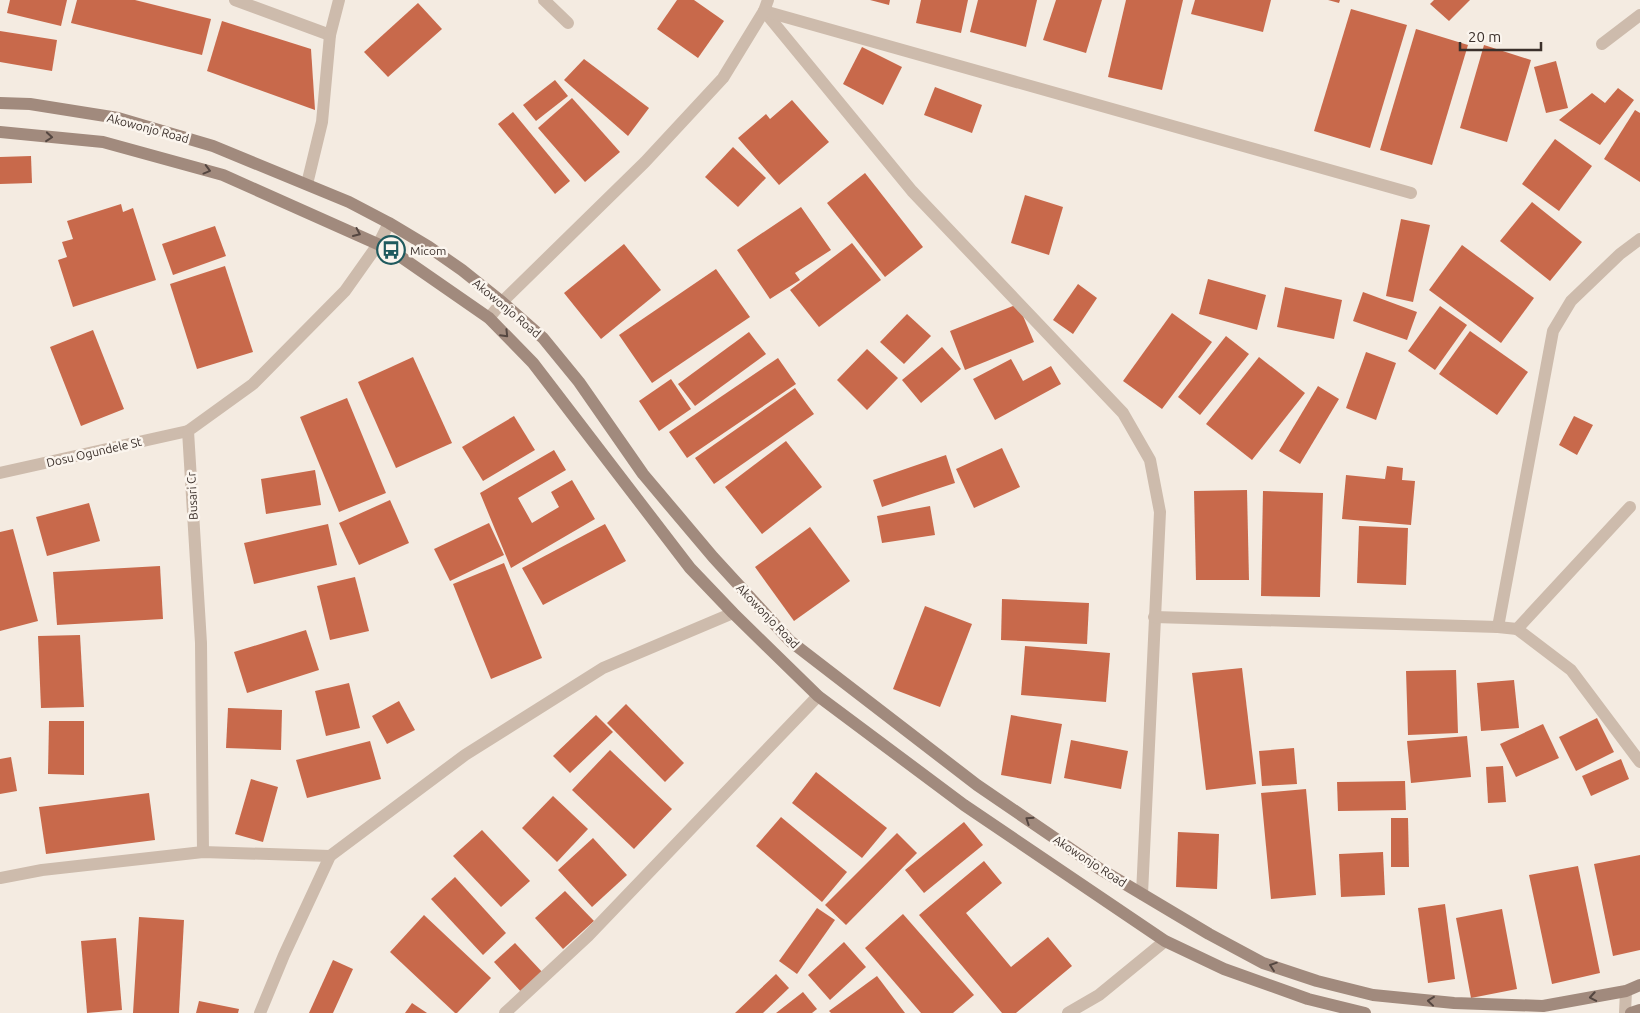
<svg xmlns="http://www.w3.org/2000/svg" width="1640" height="1013" font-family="Ubuntu,sans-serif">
	<rect width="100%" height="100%" fill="#f4ebe1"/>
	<g fill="#c8694b">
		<path d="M10 0H67L61 26 7 13Z"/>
		<path d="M77 0H135L211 19 202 55 71 23Z"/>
		<path d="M677 0H694L724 21 698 58 657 29Z"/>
		<path d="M870 0H890L889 5Z"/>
		<path d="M921 0H968L961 33 916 23Z"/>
		<path d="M978 0H1037L1026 47 970 32Z"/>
		<path d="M1056 0H1102L1086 53 1043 40Z"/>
		<path d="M1126 0H1183L1162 90 1108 77Z"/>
		<path d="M1195 0H1271L1263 32 1191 14Z"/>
		<path d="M1328 0H1340L1339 3Z"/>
		<path d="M1434 0H1470L1449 21 1430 4Z"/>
		<path d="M418 3 442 29 388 77 364 52Z"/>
		<path d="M1351 9 1407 25 1370 148 1314 131Z"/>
		<path d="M222 21 311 49 315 110 207 71Z"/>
		<path d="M1416 29 1468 45 1432 165 1380 150Z"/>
		<path d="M0 31 57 40 52 71 0 62Z"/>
		<path d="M1484 45 1531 60 1507 142 1460 128Z"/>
		<path d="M862 47 902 67 883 105 843 84Z"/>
		<path d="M584 59 649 108 628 136 564 80Z"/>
		<path d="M1556 61 1568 108 1546 113 1534 67Z"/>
		<path d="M555 80 568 96 536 121 523 105Z"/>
		<path d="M935 87 982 105 972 133 924 115Z"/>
		<path d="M1618 88 1634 100 1600 145 1559 120 1592 93 1605 103Z"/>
		<path d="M572 98 620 152 585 182 538 128Z"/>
		<path d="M792 100 829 142 779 185 738 138 766 114 770 119Z"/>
		<path d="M1635 110 1640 113V182L1604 159Z"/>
		<path d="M513 112 570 181 555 194 498 124Z"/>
		<path d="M1555 139 1592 166 1559 211 1522 184Z"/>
		<path d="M733 147 766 178 738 207 705 177Z"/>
		<path d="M31 156 32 183 0 184V157Z"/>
		<path d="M865 173 923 247 885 277 827 203Z"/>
		<path d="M1025 195 1063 207 1049 255 1011 243Z"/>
		<path d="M1532 202 1582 242 1550 281 1500 241Z"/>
		<path d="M121 204 123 212 133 208 156 280 73 307 58 260 67 257 62 242 73 239 67 221Z"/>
		<path d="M801 207 831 250 795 273 800 280 770 299 737 250Z"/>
		<path d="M1401 219 1430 225 1413 302 1386 296Z"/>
		<path d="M215 226 226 256 173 275 162 244Z"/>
		<path d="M852 243 881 280 819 327 790 290Z"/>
		<path d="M624 244 661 290 601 339 564 293Z"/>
		<path d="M1462 245 1534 298 1501 343 1429 290Z"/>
		<path d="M225 266 253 352 197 369 170 284Z"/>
		<path d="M716 269 750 317 652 383 619 335Z"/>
		<path d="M1208 279 1266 295 1257 330 1199 314Z"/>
		<path d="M1078 284 1097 298 1073 334 1053 320Z"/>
		<path d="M1285 287 1342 300 1334 339 1277 327Z"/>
		<path d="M1363 292 1417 312 1407 340 1353 321Z"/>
		<path d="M1018 304 1034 342 965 370 950 331Z"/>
		<path d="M1440 306 1467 325 1435 370 1408 351Z"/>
		<path d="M1172 313 1212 342 1162 409 1123 381Z"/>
		<path d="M907 314 931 336 904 364 880 342Z"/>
		<path d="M93 330 124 409 81 426 50 347Z"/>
		<path d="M1470 331 1528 372 1497 415 1439 374Z"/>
		<path d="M749 332 766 354 695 406 678 384Z"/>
		<path d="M1226 336 1249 354 1200 415 1178 397Z"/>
		<path d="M942 347 961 369 921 403 902 380Z"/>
		<path d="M867 349 898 378 867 410 837 380Z"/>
		<path d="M1366 352 1396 363 1376 420 1346 408Z"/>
		<path d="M413 357 452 443 396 468 358 382Z"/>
		<path d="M1259 357 1305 393 1252 460 1206 424Z"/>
		<path d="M778 358 796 384 687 458 669 432Z"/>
		<path d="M1011 359 1023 381 1051 366 1061 384 995 420 973 379Z"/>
		<path d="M671 379 691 409 659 431 639 401Z"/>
		<path d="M1318 386 1339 399 1300 464 1279 451Z"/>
		<path d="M795 388 814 414 714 484 695 458Z"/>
		<path d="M347 398 386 493 339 512 300 417Z"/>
		<path d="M514 416 535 450 483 481 462 447Z"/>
		<path d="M1574 416 1593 425 1577 455 1559 445Z"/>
		<path d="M786 441 822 487 762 534 725 487Z"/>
		<path d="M1002 448 1020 487 974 508 956 469Z"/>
		<path d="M554 450 566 470 518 498 532 523 559 507 551 492 572 480 595 519 511 568 480 493Z"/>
		<path d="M946 455 955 483 882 507 873 480Z"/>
		<path d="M1387 466 1403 468 1402 480 1415 481 1411 525 1342 519 1346 475 1385 479Z"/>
		<path d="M315 470 321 505 266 514 261 479Z"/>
		<path d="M1247 490 1249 580H1196L1194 491Z"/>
		<path d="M1263 491 1323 493 1320 597 1261 596Z"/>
		<path d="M390 500 409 543 359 565 339 523Z"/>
		<path d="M89 503 100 541 47 556 36 517Z"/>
		<path d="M930 506 935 535 882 543 877 516Z"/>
		<path d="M489 523 504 555 450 581 434 549Z"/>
		<path d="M328 524 337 565 254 584 244 543Z"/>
		<path d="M605 524 626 561 543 605 522 568Z"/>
		<path d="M1359 526 1408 528 1406 585 1357 583Z"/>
		<path d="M810 527 850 581 794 621 755 567Z"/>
		<path d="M13 529 38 621 0 631V532Z"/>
		<path d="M504 563 542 658 491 679 453 584Z"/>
		<path d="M160 566 163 619 57 625 53 572Z"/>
		<path d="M355 577 369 631 330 640 317 586Z"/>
		<path d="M1002 599 1089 603 1087 644 1001 640Z"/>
		<path d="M925 606 972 624 940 707 893 689Z"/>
		<path d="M306 630 319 670 247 693 234 652Z"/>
		<path d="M80 635 84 707 41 708 38 636Z"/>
		<path d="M1025 646 1110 653 1106 702 1021 695Z"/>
		<path d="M1242 668 1256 784 1206 790 1192 673Z"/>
		<path d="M1456 670 1458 733 1408 735 1406 671Z"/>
		<path d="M1514 680 1519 728 1481 731 1477 683Z"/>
		<path d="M349 683 360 728 326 736 315 691Z"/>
		<path d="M399 701 415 730 387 744 372 716Z"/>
		<path d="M626 704 684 763 665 782 607 723Z"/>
		<path d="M228 708 282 710 281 750 226 748Z"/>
		<path d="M596 715 613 732 570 773 553 756Z"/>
		<path d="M1011 715 1062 724 1051 784 1001 775Z"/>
		<path d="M1597 718 1614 752 1576 771 1559 737Z"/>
		<path d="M49 721H84V775L48 774Z"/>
		<path d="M1543 724 1559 758 1516 777 1500 744Z"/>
		<path d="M1467 736 1471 777 1411 783 1407 741Z"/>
		<path d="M1071 740 1128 751 1121 789 1064 778Z"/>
		<path d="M370 741 381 779 307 798 296 760Z"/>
		<path d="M1294 748 1297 784 1262 786 1259 751Z"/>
		<path d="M610 750 672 809 634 849 572 790Z"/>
		<path d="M11 757 17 791 0 794V759Z"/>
		<path d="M1621 759 1629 779 1591 796 1582 776Z"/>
		<path d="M1503 766 1506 802 1488 803 1486 767Z"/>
		<path d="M816 772 887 828 862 858 792 803Z"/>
		<path d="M251 779 278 787 263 842 235 834Z"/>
		<path d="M1405 781 1406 810 1338 811 1337 782Z"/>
		<path d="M1306 789 1316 895 1271 899 1261 793Z"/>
		<path d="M149 793 155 840 46 854 39 807Z"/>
		<path d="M553 796 588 829 557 862 522 828Z"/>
		<path d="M781 817 847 872 822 902 756 846Z"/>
		<path d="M1391 818H1408L1409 867H1391Z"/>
		<path d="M964 822 983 845 924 893 905 870Z"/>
		<path d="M482 830 530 881 501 907 453 856Z"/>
		<path d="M1178 832 1219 834 1217 889 1176 887Z"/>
		<path d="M897 833 917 853 846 925 825 905Z"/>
		<path d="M593 838 627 875 592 907 558 870Z"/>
		<path d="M1383 852 1385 895 1341 897 1339 854Z"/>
		<path d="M1640 855V950L1613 956 1594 864Z"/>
		<path d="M984 861 1002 883 966 913 1011 967 1048 937 1072 966 1016 1013H1002L919 915Z"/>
		<path d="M1578 866 1600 973 1552 984 1529 875Z"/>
		<path d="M455 877 506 933 483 955 431 899Z"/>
		<path d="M565 891 594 921 563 949 535 918Z"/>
		<path d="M1445 904 1455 979 1428 983 1418 908Z"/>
		<path d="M817 908 835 920 797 974 779 961Z"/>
		<path d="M1502 909 1517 989 1471 998 1456 918Z"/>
		<path d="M903 914 974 995 953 1013H921L865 948Z"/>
		<path d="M424 915 491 978 457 1013H455L390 952Z"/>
		<path d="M139 917 184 920 179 1013H133Z"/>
		<path d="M116 938 122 1010 87 1013 81 941Z"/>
		<path d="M844 942 866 967 830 1000 808 975Z"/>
		<path d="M515 943 544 974 523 994 494 962Z"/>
		<path d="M333 960 353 969 333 1013H309Z"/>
		<path d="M776 974 789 988 763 1013H735Z"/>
		<path d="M877 976 905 1013H831L829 1011Z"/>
		<path d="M803 992 817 1009 812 1013H776Z"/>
		<path d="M199 1001 239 1009 238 1013H196Z"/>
		<path d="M412 1003 427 1013H405Z"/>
	</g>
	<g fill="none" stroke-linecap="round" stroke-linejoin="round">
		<path stroke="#cdbbac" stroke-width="12" d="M235 0 330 35"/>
		<g stroke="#cdbbac" stroke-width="12">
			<path d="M544 0 568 23"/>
			<path d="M764 11 912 191 1123 413 1150 460 1160 512 1142 894"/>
			<path d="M764 11 1411 193"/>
			<path d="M1602 44 1640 15"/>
			<path d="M307 184 322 122 330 35 339 0"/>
			<path d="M489 318 502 302 645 162 723 78 764 11 768 0"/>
			<path d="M0 473 188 431"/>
			<path d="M1154 617 1498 627 1517 629 1571 670 1640 762"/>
			<path d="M1498 627 1553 331 1571 301 1620 254 1640 239"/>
			<path d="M1517 629 1630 507"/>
			<path d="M203 852 201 643 188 431 253 384 345 291 379 243 389 223"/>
			<path d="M0 878 42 870 203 852 330 856"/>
			<path d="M260 1013 284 955 330 856 465 755 603 668 733 613"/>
			<path d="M505 1013 588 936 818 696"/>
			<path d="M1068 1013 1099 995 1165 941"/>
			<path d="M1625 1013 1626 991"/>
		</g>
		<g stroke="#a18a7d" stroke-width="12">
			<path d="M0 103 30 104 118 118 213 146 349 202 389 223 429 247 462 270 502 302 543 338 579 382 643 474 713 557 790 641 977 785 1100 869 1209 934 1263 963 1317 981 1373 995 1454 1003 1543 1006 1626 991 1640 985"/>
			<path d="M0 132 103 142 223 175 391 250 489 318 533 363 690 568 733 613 818 696 964 805 1165 941 1224 969 1308 999 1365 1013"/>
			<path d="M1631 1013 1640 1010"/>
		</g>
	</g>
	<defs><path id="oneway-chevron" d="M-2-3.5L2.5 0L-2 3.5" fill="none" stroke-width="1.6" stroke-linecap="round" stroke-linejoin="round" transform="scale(1.25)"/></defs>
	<g stroke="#544640">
		<use href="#oneway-chevron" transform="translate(49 137) rotate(5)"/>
		<use href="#oneway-chevron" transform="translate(207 170) rotate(15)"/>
		<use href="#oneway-chevron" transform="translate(357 233) rotate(24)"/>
		<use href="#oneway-chevron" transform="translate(505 334) rotate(46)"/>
		<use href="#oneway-chevron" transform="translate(1029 820) rotate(-146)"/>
		<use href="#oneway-chevron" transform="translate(1273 966) rotate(-161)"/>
		<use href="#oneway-chevron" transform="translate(1593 997) rotate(170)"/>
		<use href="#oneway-chevron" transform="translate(1431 1001) rotate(-174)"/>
	</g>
	<defs>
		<symbol id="bus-ring" viewBox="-11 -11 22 22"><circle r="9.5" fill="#fbf5ee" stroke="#1f5a5e" stroke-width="1.5"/><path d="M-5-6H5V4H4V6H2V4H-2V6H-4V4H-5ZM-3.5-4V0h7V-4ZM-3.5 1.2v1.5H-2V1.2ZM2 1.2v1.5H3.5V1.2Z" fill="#1f5a5e"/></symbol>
	</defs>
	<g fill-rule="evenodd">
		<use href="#bus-ring" x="375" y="234" width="32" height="32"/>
	</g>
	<g text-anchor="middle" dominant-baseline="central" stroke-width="5" stroke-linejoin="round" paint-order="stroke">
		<g font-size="12" fill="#3b302b" stroke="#fbf5ee">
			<text transform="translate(148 128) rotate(15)">Akowonjo Road</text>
			<text transform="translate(507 308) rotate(40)">Akowonjo Road</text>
			<text transform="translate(94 452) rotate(-13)">Dosu Ogundele St</text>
			<text transform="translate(192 496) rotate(-93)">Busari Cr</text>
			<text transform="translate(768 616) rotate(46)">Akowonjo Road</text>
			<text transform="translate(1090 861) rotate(33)">Akowonjo Road</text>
		</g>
		<g font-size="12" fill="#3b302b" stroke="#fbf5ee" text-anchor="start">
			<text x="410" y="250">Micom</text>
		</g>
	</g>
	<path d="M1460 42v8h81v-8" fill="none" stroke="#3b302b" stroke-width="2.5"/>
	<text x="1468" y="42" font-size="15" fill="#3b302b" stroke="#fbf5ee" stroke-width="4" paint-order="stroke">20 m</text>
</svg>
